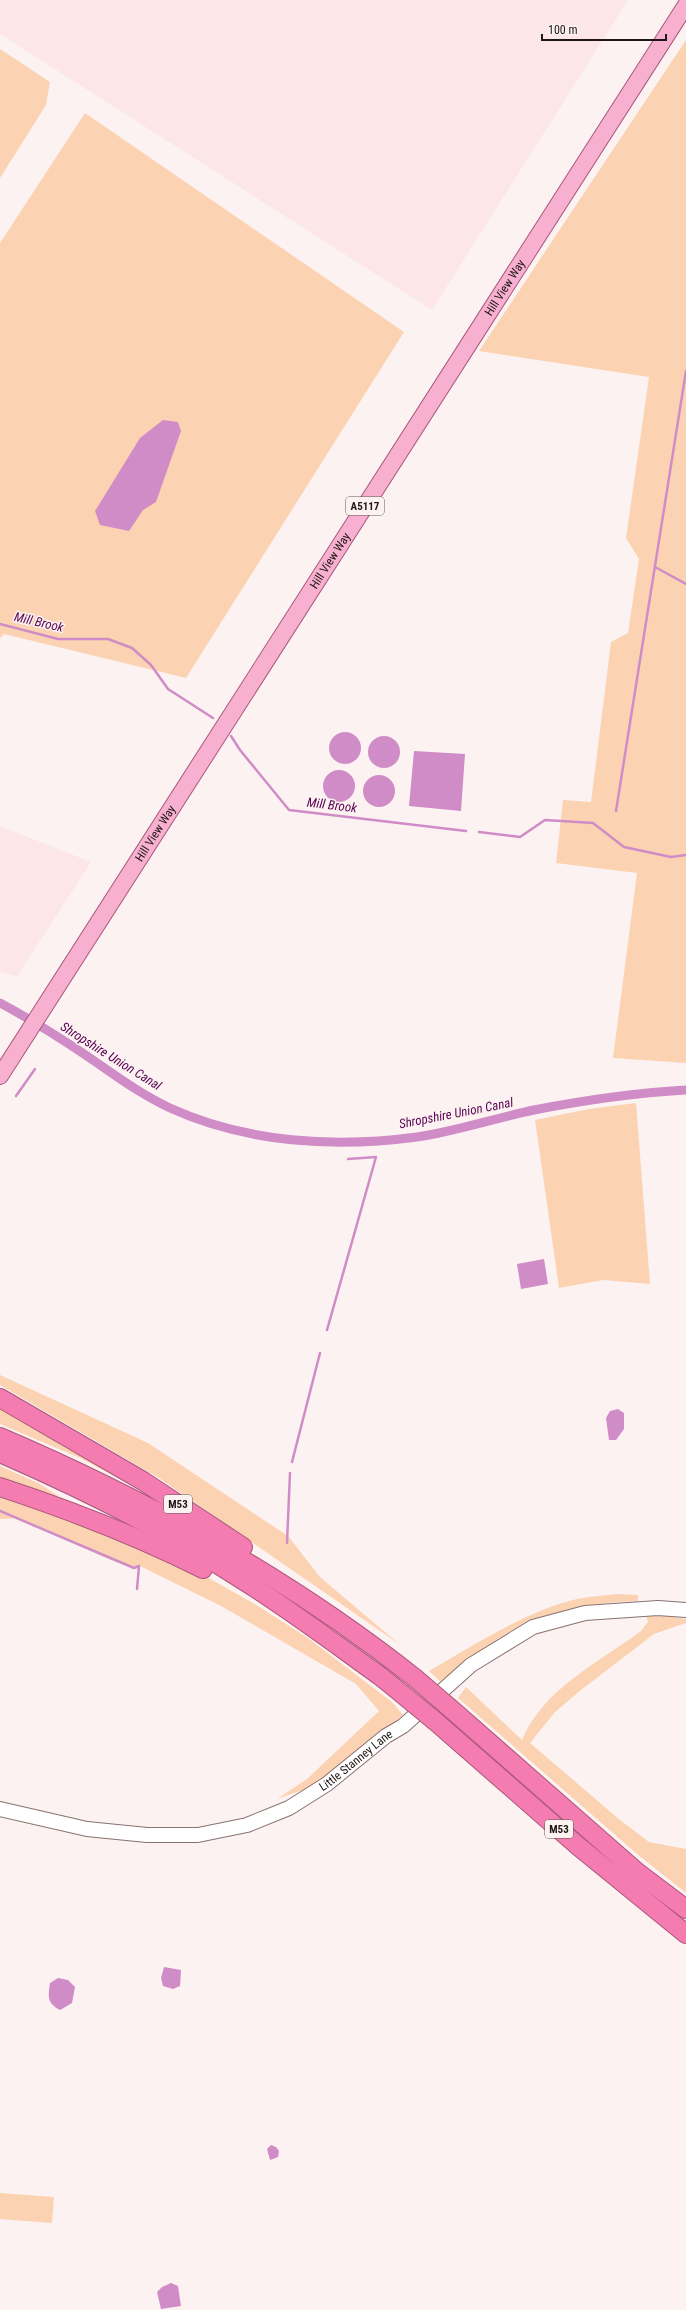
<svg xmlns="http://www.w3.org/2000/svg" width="686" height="2310" font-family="'Roboto Condensed',sans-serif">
	<rect width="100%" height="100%" fill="#fcf2f2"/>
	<g fill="#fce6e7">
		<path d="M0 0H628L432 310 0 34Z"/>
		<path d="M0 826 91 862 17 976 0 972Z"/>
	</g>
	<g fill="#fcd3b2">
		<path d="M686 40V1063L613 1058 637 873 556 863 563 800 591 802 611 642 628 633 639 559 626 538 649 377 479 351Z"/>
		<path d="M0 49 50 82 46 105 0 178Z"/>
		<path d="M85 113 404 332 186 678 4 634 0 638V243Z"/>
		<path d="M636 1103 650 1284 603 1280 559 1288 535 1120 589 1109Z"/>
		<path d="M0 1375 148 1443 288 1536 320 1577 399 1644 159 1478 0 1385Z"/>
		<path d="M0 1404 134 1482 133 1486 80 1458 0 1424Z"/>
		<path d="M0 1466 38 1483 59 1496 42 1493 0 1479Z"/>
		<path d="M0 1494 184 1564 258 1606 308 1638 392 1702 403 1715 314 1786 277 1799 307 1779 379 1711 356 1684 221 1606 140 1566C122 1572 43 1525 19 1519 13 1518 6 1519 0 1519Z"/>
		<path d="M616 1594 638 1595V1601C597 1602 556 1610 519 1627 491 1640 466 1663 441 1682L429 1671C474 1645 526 1611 577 1599 590 1596 603 1596 616 1594Z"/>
		<path d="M645 1613 686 1619V1623L654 1634 581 1690 555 1712 530 1743 620 1820 649 1842 686 1849V1893L637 1854 458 1698 466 1687 522 1740C543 1689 598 1663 641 1631L648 1622Z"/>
		<path d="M0 2193 54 2197 52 2223 0 2219Z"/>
	</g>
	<g fill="#d08cc6">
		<path d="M163 420 178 422 181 431 156 502 143 510 129 531 100 525 95 511 140 438Z"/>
		<circle cx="345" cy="748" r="16"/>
		<circle cx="384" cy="752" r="16"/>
		<path d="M414 751 465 754 461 811 409 806Z"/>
		<circle cx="339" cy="786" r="16"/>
		<circle cx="379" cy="791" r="16"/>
		<path d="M544 1259 548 1284 521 1289 517 1264Z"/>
		<path d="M618 1409 624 1413V1429L616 1440H609L606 1418 610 1411Z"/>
		<path d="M164 1967 181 1970 180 1986 173 1989 163 1986 161 1978Z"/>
		<path d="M58 1978 68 1980 75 1987 72 2003 60 2010C47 2003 48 1997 50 1983Z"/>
		<path d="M271 2145 276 2147 279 2151 278 2157 270 2160 267 2149Z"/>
		<path d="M171 2283 178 2286 181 2306 161 2309 157 2292 162 2287Z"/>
	</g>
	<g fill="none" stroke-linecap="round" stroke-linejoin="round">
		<g stroke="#d08cc6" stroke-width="2.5">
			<path d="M655 567 686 584"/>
			<path d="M0 624 58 639H108L132 648 151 665 168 689 213 718"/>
			<path d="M231 736 240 750 289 810 466 831"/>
			<path d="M616 811 686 371"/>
			<path d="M479 832 520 837 545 820 593 823 624 847 671 857 686 855"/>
			<path d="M16 1096 35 1069"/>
			<path d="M327 1330 376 1157 348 1159"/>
			<path d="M292 1462 320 1353"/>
			<path d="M0 1511 134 1568 139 1566 137 1589"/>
			<path d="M287 1543 290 1473"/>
		</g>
		<path stroke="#d08cc6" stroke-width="9" d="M0 1003C30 1019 59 1037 87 1056 115 1075 140 1094 170 1108 247 1143 335 1148 417 1137 457 1131 495 1118 534 1110 585 1100 635 1093 686 1090"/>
		<defs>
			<g id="secondary">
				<path id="s1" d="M0 1809 87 1829 147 1835H198L247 1825 289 1808 327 1784 386 1736 403 1726 471 1665 533 1627 585 1613 658 1608 686 1610"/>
			</g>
			<g id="primary">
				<path id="s2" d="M0 1076 686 5"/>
			</g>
			<g id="highway">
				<path d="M0 1398 143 1481 243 1547"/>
				<path d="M0 1437C147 1500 289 1578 415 1678"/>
				<path d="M0 1453C83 1489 165 1530 241 1579 289 1609 334 1643 380 1676L401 1693"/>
				<path d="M0 1487C70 1510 137 1536 203 1569"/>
				<path d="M450 1708 637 1872 686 1909"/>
				<path d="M435 1721 578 1846 686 1934"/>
			</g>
		</defs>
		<use href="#secondary" stroke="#887171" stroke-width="16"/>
		<use href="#primary" stroke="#a9587b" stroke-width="18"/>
		<use href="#highway" stroke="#a9587b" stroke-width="20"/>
		<use href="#secondary" stroke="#fff" stroke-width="14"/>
		<use href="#primary" stroke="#f8b0d0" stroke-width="16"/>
		<use href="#highway" stroke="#f47cb1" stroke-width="18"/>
		<defs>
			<g id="highway-bridge">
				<path d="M415 1678 450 1708"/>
				<path d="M401 1693 435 1721"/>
			</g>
		</defs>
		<use href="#highway-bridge" stroke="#a9587b" stroke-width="20" stroke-linecap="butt"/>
		<use href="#highway-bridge" stroke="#f47cb1" stroke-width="18"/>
	</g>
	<g text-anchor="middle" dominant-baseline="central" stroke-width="3" stroke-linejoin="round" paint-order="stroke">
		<g fill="#fcf2f2" stroke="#615858" stroke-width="1">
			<rect x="346" y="497" width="38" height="18" rx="3"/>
			<rect x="164" y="1495" width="28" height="18" rx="3"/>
			<rect x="545" y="1820" width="28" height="18" rx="3"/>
		</g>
		<g font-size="11" font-weight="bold" fill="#1f1616">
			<text x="365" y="506">A5117</text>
			<text x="178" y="1504">M53</text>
			<text x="559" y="1829">M53</text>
		</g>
		<g font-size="12" fill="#1f1616" stroke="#fcf2f2">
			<text stroke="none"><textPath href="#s2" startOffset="936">Hill View Way</textPath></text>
			<text stroke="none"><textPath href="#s2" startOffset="612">Hill View Way</textPath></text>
			<text stroke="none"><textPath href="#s2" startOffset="288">Hill View Way</textPath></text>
			<text stroke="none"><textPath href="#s1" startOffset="378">Little Stanney Lane</textPath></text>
		</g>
		<g font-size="13" font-style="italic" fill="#580252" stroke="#fcf2f2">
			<text transform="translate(39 622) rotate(13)">Mill Brook</text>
			<text transform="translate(332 805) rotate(7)">Mill Brook</text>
			<text transform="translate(111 1056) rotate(32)">Shropshire Union Canal</text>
			<text transform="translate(456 1113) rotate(-11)">Shropshire Union Canal</text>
		</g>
	</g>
	<path d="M542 34v6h124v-6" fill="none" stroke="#1f1616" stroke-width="2"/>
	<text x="548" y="34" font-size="12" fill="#1f1616" stroke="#fcf2f2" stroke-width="3" paint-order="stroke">100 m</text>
</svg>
